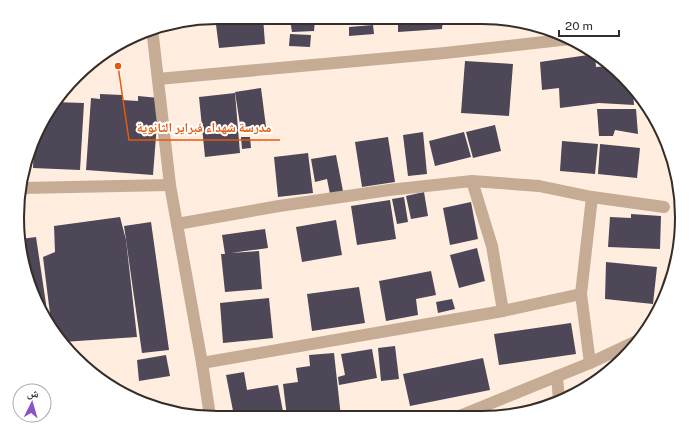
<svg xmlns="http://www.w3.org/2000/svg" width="699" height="435" font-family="'Public Sans','Noto Naskh Arabic',sans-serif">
	<rect width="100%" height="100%" fill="#ffeedf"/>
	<g fill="#4d4757">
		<path d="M215 17H263L265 44 219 48Z"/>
		<path d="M267 17H282V20L267 22Z"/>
		<path d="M431 18H443L442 29 398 32V22Z"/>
		<path d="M290 20H315L314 31 292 32Z"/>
		<path d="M373 25 374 34 349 36V27Z"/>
		<path d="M290 34 311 35 310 47 289 46Z"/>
		<path d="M595 54 596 67 610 66 633 92 634 105 599 103 560 108 559 88 542 90 540 62Z"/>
		<path d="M465 61 513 64 509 116 461 113Z"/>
		<path d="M261 88 266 127 241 131 235 92Z"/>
		<path d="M235 93 240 153 205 157 199 97Z"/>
		<path d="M100 94 122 95V100L138 101V96L159 98 153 175 86 170 91 98 100 99Z"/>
		<path d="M54 102 84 103 80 170 33 168 34 140 51 106Z"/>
		<path d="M597 109H636L638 134 615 130 613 136H599Z"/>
		<path d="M495 125 501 151 473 158 466 132Z"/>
		<path d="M423 132 427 174 408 176 403 135Z"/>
		<path d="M464 132 471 157 435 166 429 141Z"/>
		<path d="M241 137H250L251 148 242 149Z"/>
		<path d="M388 137 395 182 362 187 355 142Z"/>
		<path d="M562 141 598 144 595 174 560 171Z"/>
		<path d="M600 144 640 148 637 178 598 174Z"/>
		<path d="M308 153 313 193 278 197 274 157Z"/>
		<path d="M336 155 343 191 330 194 327 179 315 182 311 159Z"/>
		<path d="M424 192 428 216 411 219 406 196Z"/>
		<path d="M404 197 408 222 397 224 392 199Z"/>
		<path d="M390 200 396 239 357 245 351 206Z"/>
		<path d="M471 202 478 239 450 245 443 208Z"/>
		<path d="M631 214 661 216 660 249 608 247 610 217 631 218Z"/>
		<path d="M120 217 126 240 137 337 63 342 52 330 43 257 55 252 54 226Z"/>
		<path d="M336 220 342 255 302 262 296 227Z"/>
		<path d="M151 222 169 350 142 353 124 226Z"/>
		<path d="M265 229 268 248 231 253 259 251 262 289 225 292 221 254H225L222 235Z"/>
		<path d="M36 237 49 324V325L28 282 21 239Z"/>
		<path d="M477 248 485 281 459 288 450 255Z"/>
		<path d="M606 262 657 267 653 304 605 299Z"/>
		<path d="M431 271 436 295 416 299 418 315 386 321 379 281Z"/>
		<path d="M359 287 365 323 312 331 307 294Z"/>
		<path d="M269 298 273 338 223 343 220 303Z"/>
		<path d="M452 299 455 309 438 313 436 302Z"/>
		<path d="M571 323 576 354 499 365 494 334Z"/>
		<path d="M395 346 399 379 381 381 378 348Z"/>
		<path d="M372 349 377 378 339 385 338 377 345 375 341 354Z"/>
		<path d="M334 353 341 417H287L283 384 298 382 296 368 310 366 309 355Z"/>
		<path d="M166 355 170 376 139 381 137 360Z"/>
		<path d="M483 358 490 390 410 406 403 374Z"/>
		<path d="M244 372 247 390 278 385 284 417 234 416 226 375Z"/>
	</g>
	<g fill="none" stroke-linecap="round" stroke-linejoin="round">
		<g stroke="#c6ac94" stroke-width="12">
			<path d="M152 28 170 185 202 363 210 416"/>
			<path d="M158 79 445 53 570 39"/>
			<path d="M472 181 492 246 503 311"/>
			<path d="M22 188 170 185"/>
			<path d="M177 224 279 206 389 190 472 181 539 186 592 197 664 207"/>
			<path d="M202 363 503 311 581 294"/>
			<path d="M590 363 581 294 592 197"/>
			<path d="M557 376 559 400"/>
			<path d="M530 412 582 390"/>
			<path d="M457 417 590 363 641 339"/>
		</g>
	</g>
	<path d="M0 0H699V435H0ZM217 24H482A193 193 0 0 1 675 217V218A193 193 0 0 1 482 411H217A193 193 0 0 1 24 218V217A193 193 0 0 1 217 24Z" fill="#fff" fill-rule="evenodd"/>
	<path fill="none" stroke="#342d28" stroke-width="2" d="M217 24H482A193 193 0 0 1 675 217V218A193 193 0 0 1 482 411H217A193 193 0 0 1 24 218V217A193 193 0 0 1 217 24Z"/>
	<path fill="none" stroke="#e8590c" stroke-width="1.5" d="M118 66L129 140H280"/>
	<circle fill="#e8590c" stroke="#fff" stroke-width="1.5" cx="118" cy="66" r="4"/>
	<g font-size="13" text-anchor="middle" font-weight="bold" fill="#e8590c" stroke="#fff" stroke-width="4" stroke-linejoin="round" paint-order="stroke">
		<text x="204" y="132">مدرسة شهداء فبراير الثانوية</text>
	</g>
	<g transform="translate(32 403) rotate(5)"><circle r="19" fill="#ffffff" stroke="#aeaba9"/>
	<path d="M0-3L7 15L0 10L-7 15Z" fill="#8b52c9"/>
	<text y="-6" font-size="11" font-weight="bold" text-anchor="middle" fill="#342d28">ش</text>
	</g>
	<path d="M559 30v6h60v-6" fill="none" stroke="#342d28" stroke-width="2"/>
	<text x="565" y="30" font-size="12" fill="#342d28" stroke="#ffffff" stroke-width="3" paint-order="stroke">20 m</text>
</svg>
